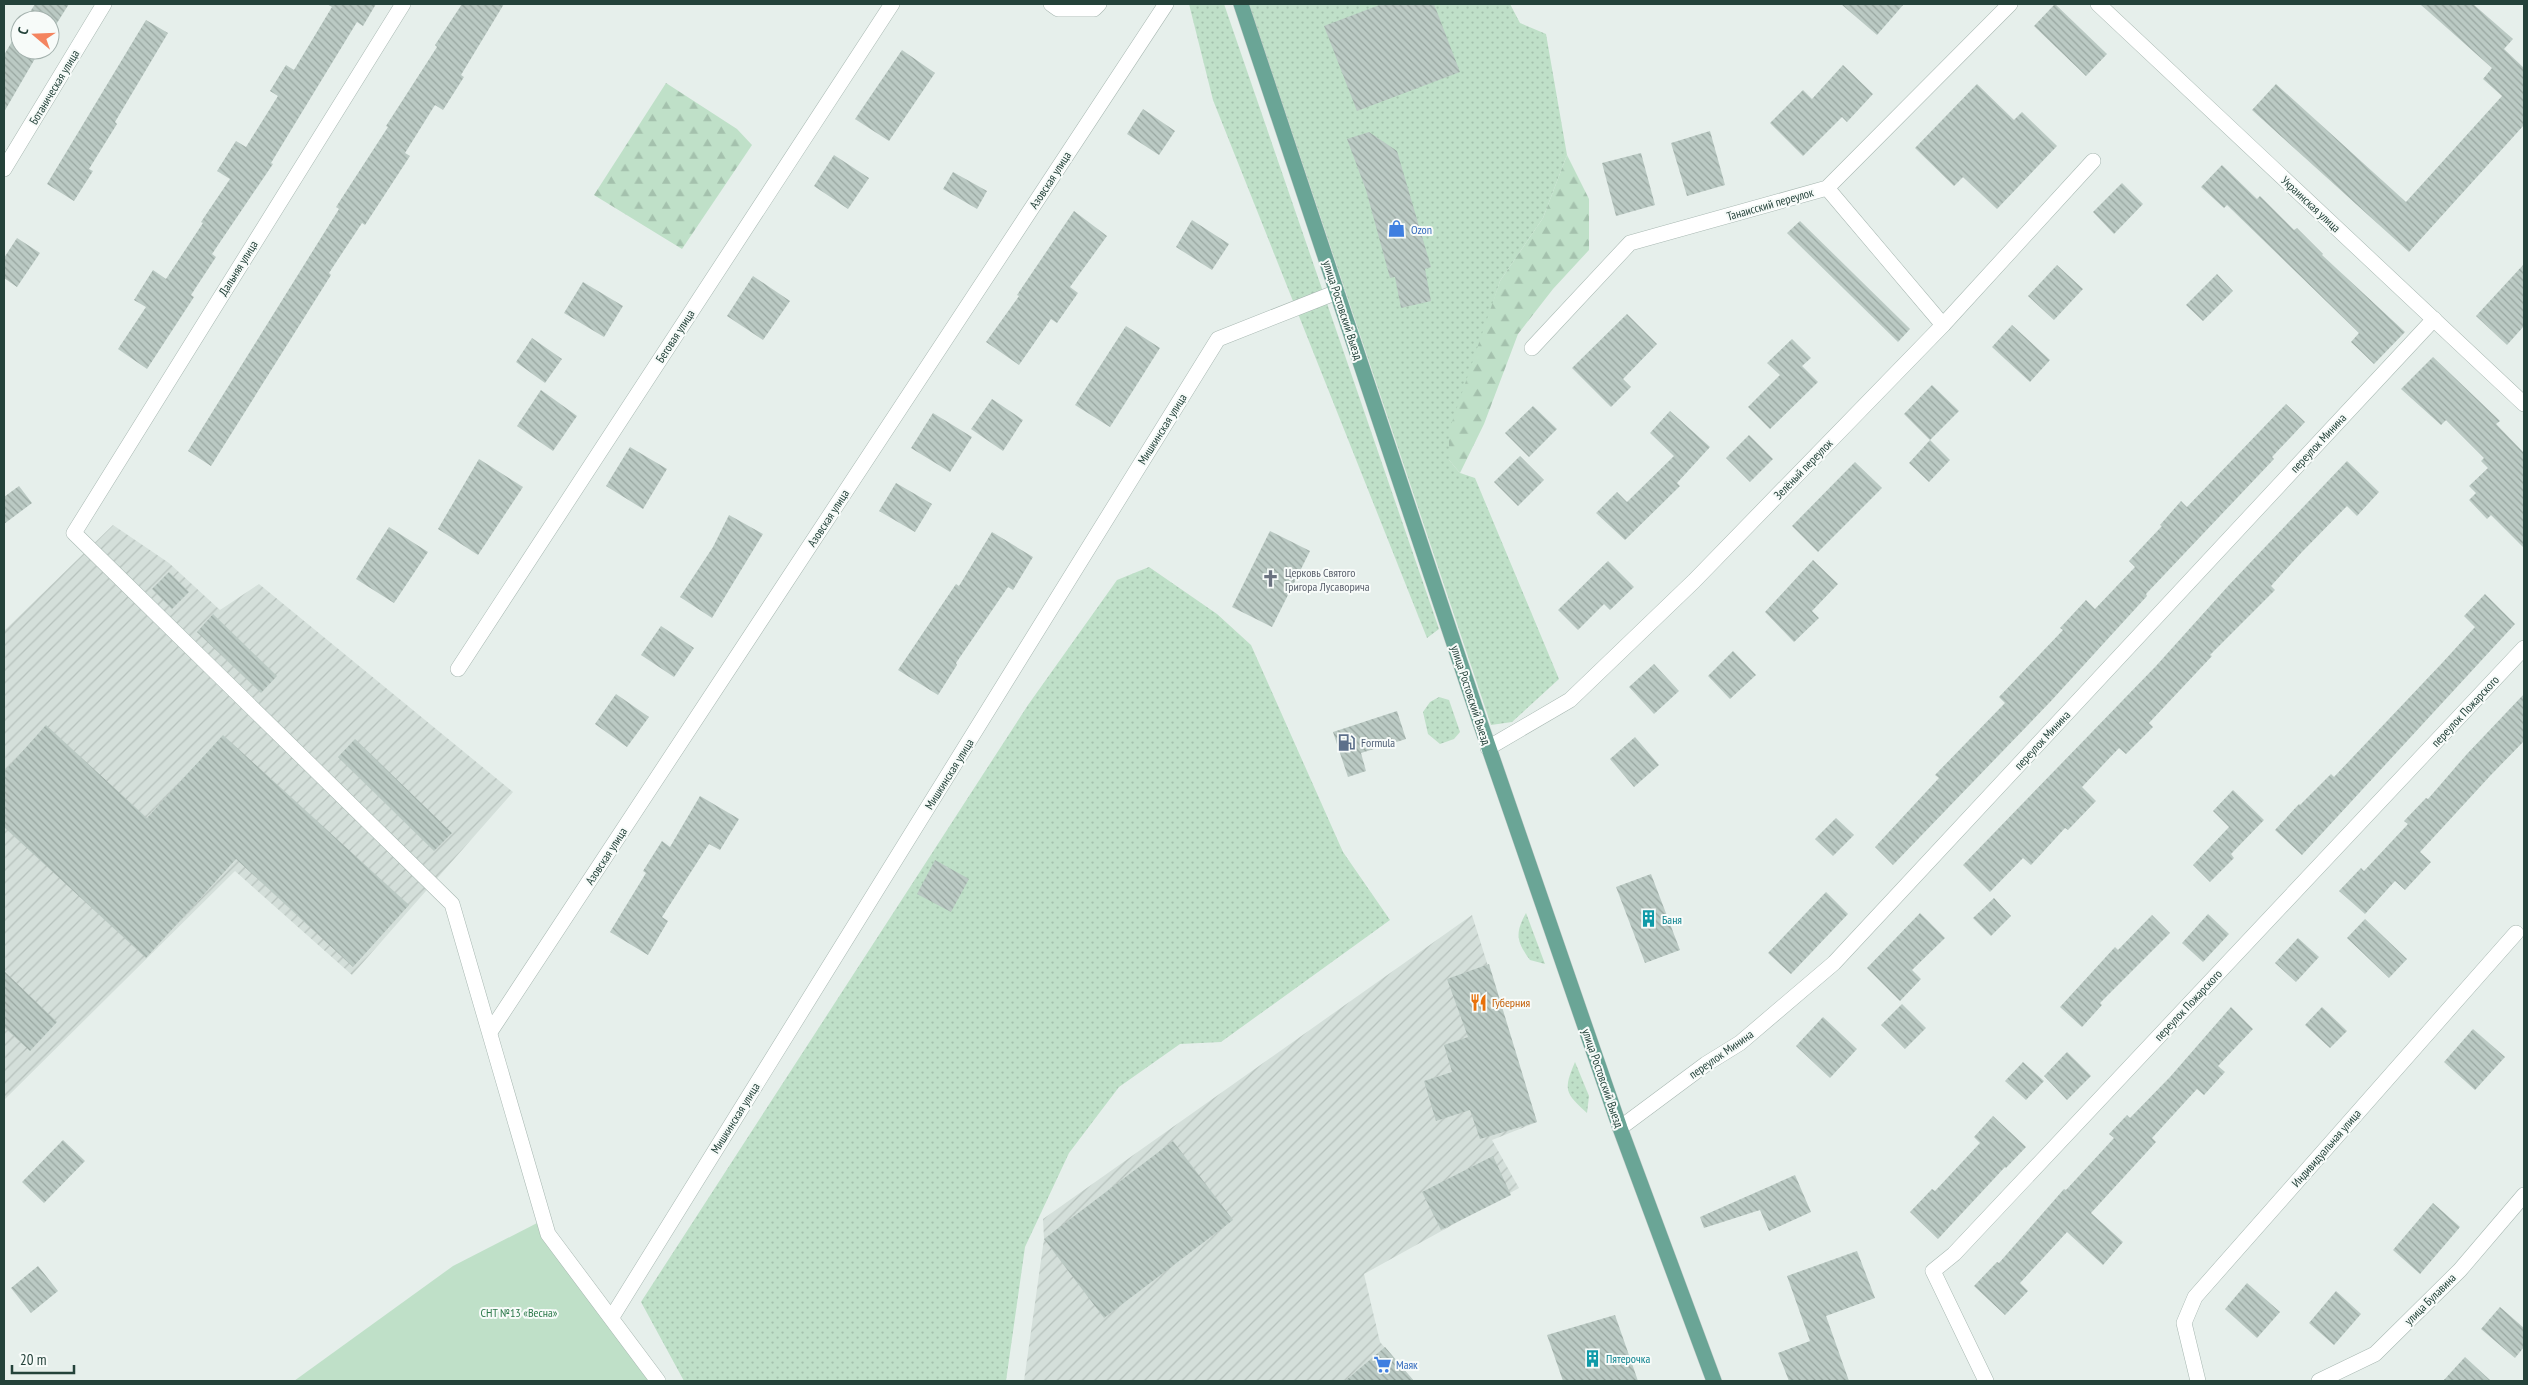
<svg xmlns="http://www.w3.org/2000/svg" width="2528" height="1385" font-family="'PT Sans Narrow',sans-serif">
	<defs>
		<pattern id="industrial-furrows" width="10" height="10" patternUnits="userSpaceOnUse" patternTransform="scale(1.25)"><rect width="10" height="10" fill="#d4dfda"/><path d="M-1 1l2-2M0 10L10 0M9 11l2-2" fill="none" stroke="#b6c1bc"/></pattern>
		<pattern id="grass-dots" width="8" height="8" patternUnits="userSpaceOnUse" patternTransform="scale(1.25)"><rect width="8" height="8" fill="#bfe0c8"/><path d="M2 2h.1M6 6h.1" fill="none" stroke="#a4c1ad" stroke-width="1.8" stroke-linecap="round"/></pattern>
		<pattern id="forest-firs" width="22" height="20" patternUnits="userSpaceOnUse" patternTransform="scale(1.25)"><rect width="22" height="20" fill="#bfe0c8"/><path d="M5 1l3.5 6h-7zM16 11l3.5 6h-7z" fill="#a4c1ad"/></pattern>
		<pattern id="building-back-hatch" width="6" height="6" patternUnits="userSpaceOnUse" patternTransform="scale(1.25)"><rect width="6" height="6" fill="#bbcac4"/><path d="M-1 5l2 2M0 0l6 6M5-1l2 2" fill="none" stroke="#98a6a0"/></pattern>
	</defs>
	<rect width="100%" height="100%" fill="#e6efeb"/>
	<g fill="url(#industrial-furrows)">
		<path d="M113 525 169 563 220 610 259 584 513 792 352 975 235 871 4 1100V631Z"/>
		<path d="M1472 915 1537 1122 1492 1140 1519 1188 1364 1274 1380 1342 1414 1381H1024L1044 1239 1043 1219Z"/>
	</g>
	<g fill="url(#grass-dots)">
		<path d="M1189 4H1224L1439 629 1427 638 1213 100Z"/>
		<path d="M1249 4H1510L1520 23 1546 34 1567 155 1543 218 1500 281 1477 353 1449 460 1460 473 1475 478 1559 679 1512 722 1491 725Z"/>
		<path d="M1149 567 1217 614 1251 645 1343 852 1390 920 1221 1042 1180 1044 1119 1087 1069 1153 1025 1247 1006 1381H684L641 1302 1028 705 1117 580Z"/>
		<path d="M1439 697 1449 700 1460 732 1454 739 1440 744 1428 734 1423 712 1430 702Z"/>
		<path d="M1526 913 1545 964 1530 960C1516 941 1515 933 1526 913Z"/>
		<path d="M1575 1062 1589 1096 1587 1113C1565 1093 1563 1090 1575 1062Z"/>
	</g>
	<g fill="url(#forest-firs)">
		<path d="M666 83 737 129 752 145 682 249 594 195Z"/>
		<path d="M1567 155 1589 199V250L1553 289 1518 334 1484 424 1460 473 1449 460V431L1500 281 1543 218Z"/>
	</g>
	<path fill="#bfe0c8" d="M541 1221 655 1381H294L453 1266Z"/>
	<g fill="url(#building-back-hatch)">
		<path d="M35 4H69L50 34V20H25Z"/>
		<path d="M327 4H376L363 26 357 22 271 163 273 164 212 254 216 257 191 295 194 297 147 369 118 349 146 307 134 300 153 270 166 279 203 223 201 222 230 179 217 171 236 141 246 147 278 96 270 91 286 65 294 70 332 7Z"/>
		<path d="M462 4H504L461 75 464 77 443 110 435 105 405 153 410 156 365 225 362 223 329 273 331 275 211 466 188 451 339 209 336 207 388 127 386 126 437 47 435 45Z"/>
		<path d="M1382 4H1434L1460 72 1357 111 1324 26Z"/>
		<path d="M1841 4H1904L1877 35Z"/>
		<path d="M2055 4 2107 54 2086 76 2034 26Z"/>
		<path d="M2420 4H2473L2513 39 2504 49 2524 68V125L2409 252 2252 110 2276 84 2406 202 2502 96 2483 79 2492 68Z"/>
		<path d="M146 20 168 33 115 122 117 124 89 169 93 171 74 201 47 184Z"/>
		<path d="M20 28V50H40L4 112V55Z"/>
		<path d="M902 50 935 73 889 141 855 119Z"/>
		<path d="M1843 65 1873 94 1847 122 1842 117 1803 156 1770 123 1803 90 1812 99Z"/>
		<path d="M1977 84 2014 120 2022 112 2057 146 1997 209 1963 177 1954 186 1915 148Z"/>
		<path d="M1143 109 1175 131 1159 155 1127 134Z"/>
		<path d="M1710 131 1725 185 1687 196 1671 143Z"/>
		<path d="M1369 132 1397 151 1431 267 1425 269 1431 301 1401 308 1395 277 1390 278 1366 190 1347 139Z"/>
		<path d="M1641 153 1655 205 1616 216 1602 163Z"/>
		<path d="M834 155 869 178 848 209 814 186Z"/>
		<path d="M2222 165 2257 199 2260 196 2294 230 2297 228 2323 254 2322 255 2405 332 2374 364 2351 342 2359 333 2227 205 2224 208 2201 187Z"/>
		<path d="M953 172 987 191 977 209 943 189Z"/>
		<path d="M2122 183 2143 204 2114 234 2093 212Z"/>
		<path d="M1074 211 1107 236 1070 287 1078 293 1057 323 1051 319 1019 365 986 342 1019 296 1017 295Z"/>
		<path d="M1192 220 1229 244 1212 270 1176 247Z"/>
		<path d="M1800 221 1910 329 1898 342 1787 233Z"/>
		<path d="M17 238 40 253 17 287 4 278V258Z"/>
		<path d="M2524 264V326L2507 345 2476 316Z"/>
		<path d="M2057 265 2083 289 2054 320 2028 296Z"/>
		<path d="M2217 274 2233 291 2203 321 2186 305Z"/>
		<path d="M753 276 790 301 763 340 727 316Z"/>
		<path d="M583 282 623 306 604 337 564 313Z"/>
		<path d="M1627 314 1657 344 1623 379 1631 387 1611 407 1572 368Z"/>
		<path d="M2012 325 2050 360 2030 382 1992 347Z"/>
		<path d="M1126 326 1160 348 1110 427 1075 405Z"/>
		<path d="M532 338 562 359 545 383 516 362Z"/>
		<path d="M1792 339 1811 358 1802 366 1818 382 1770 429 1748 407 1780 375 1767 363Z"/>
		<path d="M2433 357 2500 421 2496 424 2524 453V548L2491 515 2487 519 2469 500 2476 493 2469 486 2488 468 2481 461 2484 458 2446 420 2441 425 2401 389Z"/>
		<path d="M1932 385 1959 411 1930 440 1904 414Z"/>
		<path d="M541 390 577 416 553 451 517 426Z"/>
		<path d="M992 399 1023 420 1003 451 971 429Z"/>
		<path d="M2286 404 2305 422 2272 457 2274 459 2146 594 2147 596 2051 701 1893 865 1875 847 1939 778 1935 775 2005 703 1999 697 2063 630 2060 628 2086 600 2095 609 2135 567 2129 561 2162 526 2160 525 2181 501 2187 507Z"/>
		<path d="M1533 406 1557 429 1529 457 1505 433Z"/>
		<path d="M1670 411 1710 447 1677 483 1680 486 1625 540 1596 513 1617 492 1627 502 1674 456 1650 433Z"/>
		<path d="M933 413 972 437 950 472 911 448Z"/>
		<path d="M1749 435 1773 459 1750 482 1726 458Z"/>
		<path d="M1930 440 1950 460 1929 482 1909 463Z"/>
		<path d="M630 447 667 469 643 509 606 486Z"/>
		<path d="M1520 456 1544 480 1518 506 1494 482Z"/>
		<path d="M479 459 523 487 478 555 438 529Z"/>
		<path d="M2347 461 2379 492 2357 516 2347 506 2301 553 2271 586 2275 590 2210 655 2212 656 2149 723 2153 727 2126 754 2119 748 2082 787 2096 801 2068 830 2065 828 2031 865 2023 858 1990 892 1963 865 2156 666 2229 585Z"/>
		<path d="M1855 462 1882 488 1818 552 1792 526Z"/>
		<path d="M896 483 932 504 915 532 879 511Z"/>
		<path d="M19 486 32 503 4 524V497Z"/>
		<path d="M729 515 763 534 712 618 680 597 713 547Z"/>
		<path d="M389 527 428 552 394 603 356 579Z"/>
		<path d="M1270 531 1310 551 1272 627 1232 607Z"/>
		<path d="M992 532 1033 557 1013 590 1008 587 956 663 957 665 938 695 898 670 956 584 959 586Z"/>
		<path d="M1813 560 1838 584 1812 611 1819 618 1794 642 1765 612Z"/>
		<path d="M1608 561 1634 587 1610 610 1604 604 1578 630 1558 610Z"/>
		<path d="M169 572 189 592 172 609 152 589Z"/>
		<path d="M2485 594 2515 624 2302 855 2275 830 2299 804 2300 805 2331 774 2334 777 2443 662 2475 627 2464 616Z"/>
		<path d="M213 614 277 676 261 693 197 632Z"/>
		<path d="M661 626 694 648 674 677 641 655Z"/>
		<path d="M1733 651 1756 675 1730 699 1708 676Z"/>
		<path d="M1654 664 1679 691 1654 714 1629 687Z"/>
		<path d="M616 694 649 717 627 747 595 724Z"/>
		<path d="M2524 694V741L2490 776 2420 852 2431 862 2405 890 2395 881 2365 914 2339 891 2361 868 2364 871 2408 824 2404 821 2426 798 2428 799 2467 754Z"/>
		<path d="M1397 711 1406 739 1361 753 1366 771 1348 777 1333 732Z"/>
		<path d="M46 725 147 818 223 735 409 905 353 967 236 859 146 958 4 827V772Z"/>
		<path d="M1635 737 1659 765 1634 787 1610 759Z"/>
		<path d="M355 739 452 833 434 851 338 757Z"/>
		<path d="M2233 790 2264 820 2231 854 2234 858 2210 882 2193 865 2229 827 2213 811Z"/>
		<path d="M700 796 739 819 720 850 709 844 662 917 668 921 648 955 610 932 646 873 643 871 662 841 670 847Z"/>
		<path d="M1836 818 1854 835 1833 856 1815 839Z"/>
		<path d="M935 860 969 879 951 912 917 894Z"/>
		<path d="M1651 874 1680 950 1645 963 1616 887Z"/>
		<path d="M1826 892 1848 914 1791 974 1768 953Z"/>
		<path d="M1994 898 2011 916 1991 936 1973 918Z"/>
		<path d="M1920 913 1945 938 1912 970 1921 979 1900 1001 1867 968Z"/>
		<path d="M2208 914 2229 934 2203 962 2182 943Z"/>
		<path d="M2152 915 2170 933 2100 1003 2102 1005 2082 1027 2060 1007 2115 947 2118 950Z"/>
		<path d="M2365 919 2407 959 2389 978 2347 938Z"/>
		<path d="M2298 938 2319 957 2296 982 2275 963Z"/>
		<path d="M1489 964 1537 1122 1480 1139 1470 1110 1436 1121 1424 1081 1452 1072 1444 1045 1468 1037 1447 979Z"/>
		<path d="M4 971 57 1022 30 1051 4 1027Z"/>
		<path d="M1902 1004 1926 1028 1905 1049 1881 1025Z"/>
		<path d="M2231 1007 2253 1029 2218 1066 2225 1072 2204 1095 2197 1089 2152 1138 2156 1142 2091 1213 2123 1242 2103 1265 2067 1232 2020 1283 2028 1291 2005 1315 1974 1286 1997 1262 1999 1263 2064 1189 2066 1190 2114 1138 2109 1134 2127 1115 2130 1118 2170 1077Z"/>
		<path d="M2322 1007 2347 1031 2330 1048 2305 1025Z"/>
		<path d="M1823 1017 1857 1049 1830 1078 1796 1046Z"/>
		<path d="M2473 1029 2505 1057 2475 1090 2444 1062Z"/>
		<path d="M2067 1052 2091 1076 2067 1100 2044 1076Z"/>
		<path d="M2023 1062 2044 1081 2026 1100 2005 1081Z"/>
		<path d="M1993 1116 2026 1147 2006 1168 2005 1167 1938 1239 1910 1212 1932 1189 1935 1191 1980 1143 1974 1137Z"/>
		<path d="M63 1140 85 1161 44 1203 22 1182Z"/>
		<path d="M1173 1141 1233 1220 1104 1318 1044 1239Z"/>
		<path d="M1493 1156 1511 1195 1441 1230 1422 1192Z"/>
		<path d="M1795 1175 1811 1212 1769 1231 1760 1210 1704 1228 1700 1217Z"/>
		<path d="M2433 1203 2460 1227 2420 1274 2393 1250Z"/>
		<path d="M1857 1251 1875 1298 1826 1316 1849 1381H1789L1778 1353 1810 1341 1787 1276Z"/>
		<path d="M38 1266 58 1291 31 1313 11 1288Z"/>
		<path d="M2247 1283 2280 1312 2257 1338 2225 1309Z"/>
		<path d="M2336 1291 2361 1314 2334 1345 2309 1323Z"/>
		<path d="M2500 1307 2524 1328V1347L2515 1358 2481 1329Z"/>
		<path d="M1615 1315 1638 1381H1563L1547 1335Z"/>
		<path d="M1385 1347 1414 1381H1345Z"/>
		<path d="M2465 1357 2491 1381H2443Z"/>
	</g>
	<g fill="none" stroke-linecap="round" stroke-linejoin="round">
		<defs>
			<g id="minor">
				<path d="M403 4 74 533 452 904 548 1234 658 1381"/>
				<path d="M1051 4 1058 9H1094L1099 4"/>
				<path d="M2098 4 2524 404"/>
				<path d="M4 169 104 4"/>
				<path d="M1827 188 1943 325"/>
				<path d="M1532 348 1630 243 1827 188 2010 4"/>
				<path d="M458 669 892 4"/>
				<path d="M1488 748 1570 700 1694 581 1943 325 2093 161"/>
				<path d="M490 1032 1166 4"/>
				<path d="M1620 1128 1706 1064 1740 1043 1834 963 2434 319"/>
				<path d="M612 1317 1218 339 1337 292"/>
				<path d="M1986 1381 1933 1271 1954 1254 2524 648"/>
				<path d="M2198 1381 2184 1323 2195 1297 2516 933"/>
				<path d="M2319 1381 2375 1354 2460 1270 2524 1195"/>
			</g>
			<path id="major" d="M1241 4 1482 728 1620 1128 1714 1381"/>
		</defs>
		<use href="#minor" stroke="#a8b8b2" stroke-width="16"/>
		<use href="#major" stroke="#c2cac8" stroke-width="16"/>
		<use href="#minor" stroke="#fff" stroke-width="15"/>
		<use href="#major" stroke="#6aa596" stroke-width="15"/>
	</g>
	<defs>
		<symbol id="shop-bare" viewBox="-9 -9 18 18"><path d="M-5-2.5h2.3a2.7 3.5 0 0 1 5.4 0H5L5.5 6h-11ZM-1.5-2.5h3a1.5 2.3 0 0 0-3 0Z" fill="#3f7fe0" stroke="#f7fbf9" stroke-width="2.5" paint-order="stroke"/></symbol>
		<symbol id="church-bare" viewBox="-9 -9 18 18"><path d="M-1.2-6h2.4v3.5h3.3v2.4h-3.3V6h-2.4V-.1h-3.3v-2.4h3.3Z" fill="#6b7280" stroke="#f7fbf9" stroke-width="2.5" paint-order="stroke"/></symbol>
		<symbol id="fuel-bare" viewBox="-9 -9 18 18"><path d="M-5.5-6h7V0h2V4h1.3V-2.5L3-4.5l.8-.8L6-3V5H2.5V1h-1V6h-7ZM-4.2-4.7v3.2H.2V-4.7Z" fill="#5c6f8a" stroke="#f7fbf9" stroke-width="2.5" paint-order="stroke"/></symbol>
		<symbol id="building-bare" viewBox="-9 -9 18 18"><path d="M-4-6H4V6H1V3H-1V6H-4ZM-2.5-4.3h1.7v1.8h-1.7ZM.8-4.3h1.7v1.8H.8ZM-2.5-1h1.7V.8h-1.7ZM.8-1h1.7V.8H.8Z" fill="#0f9aa8" stroke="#f7fbf9" stroke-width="2.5" paint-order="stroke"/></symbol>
		<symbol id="restaurant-bare" viewBox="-9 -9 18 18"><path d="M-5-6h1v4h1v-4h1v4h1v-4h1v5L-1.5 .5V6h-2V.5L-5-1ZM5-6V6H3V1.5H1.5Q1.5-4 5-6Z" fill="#e8710a" stroke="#f7fbf9" stroke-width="2.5" paint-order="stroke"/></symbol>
		<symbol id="supermarket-bare" viewBox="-9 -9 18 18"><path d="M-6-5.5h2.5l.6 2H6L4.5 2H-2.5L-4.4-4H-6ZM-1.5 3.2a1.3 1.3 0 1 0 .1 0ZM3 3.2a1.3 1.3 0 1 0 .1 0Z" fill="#3f7fe0" stroke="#f7fbf9" stroke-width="2.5" paint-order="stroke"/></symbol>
	</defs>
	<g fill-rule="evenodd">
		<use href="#shop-bare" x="1384" y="216" width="25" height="25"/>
		<use href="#church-bare" x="1258" y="566" width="25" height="25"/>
		<use href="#fuel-bare" x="1334" y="730" width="25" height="25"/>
		<use href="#building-bare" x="1636" y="906" width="25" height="25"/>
		<use href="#restaurant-bare" x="1466" y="990" width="25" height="25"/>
		<use href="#building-bare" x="1580" y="1346" width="25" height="25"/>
		<use href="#supermarket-bare" x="1370" y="1352" width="25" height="25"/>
	</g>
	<g text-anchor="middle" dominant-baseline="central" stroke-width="4" stroke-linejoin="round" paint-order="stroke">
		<g font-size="12" fill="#24423a" stroke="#f7fbf9">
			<text transform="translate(54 87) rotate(-59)">Ботаническая улица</text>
			<text transform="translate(1050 180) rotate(-57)">Азовская улица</text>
			<text transform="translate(1770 204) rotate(-16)">Танаисский переулок</text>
			<text transform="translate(2311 204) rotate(43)">Украинская улица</text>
			<text transform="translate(238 268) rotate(-58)">Дальняя улица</text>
			<text transform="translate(1343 310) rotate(72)">улица Ростовский Выезд</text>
			<text transform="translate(675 336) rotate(-57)">Беговая улица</text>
			<text transform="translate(1162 429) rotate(-58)">Мишкинская улица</text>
			<text transform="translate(2318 443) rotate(-47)">переулок Минина</text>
			<text transform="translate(1803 469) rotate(-46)">Зелёный переулок</text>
			<text transform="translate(828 518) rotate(-57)">Азовская улица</text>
			<text transform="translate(1471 695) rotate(72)">улица Ростовский Выезд</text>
			<text transform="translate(2465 711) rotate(-47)">переулок Пожарского</text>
			<text transform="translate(2042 740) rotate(-47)">переулок Минина</text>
			<text transform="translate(949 774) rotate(-58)">Мишкинская улица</text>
			<text transform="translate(606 856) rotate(-57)">Азовская улица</text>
			<text transform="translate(2188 1005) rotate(-47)">переулок Пожарского</text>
			<text transform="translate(1721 1054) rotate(-35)">переулок Минина</text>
			<text transform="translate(1603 1078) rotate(71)">улица Ростовский Выезд</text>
			<text transform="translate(735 1118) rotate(-58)">Мишкинская улица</text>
			<text transform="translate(2326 1148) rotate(-49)">Индивидуальная улица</text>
			<text transform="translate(2430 1299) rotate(-45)">улица Булавина</text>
		</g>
		<g font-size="12" fill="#366cbe" stroke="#f7fbf9" text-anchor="start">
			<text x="1411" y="229">Ozon</text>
			<text x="1396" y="1364">Маяк</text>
		</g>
		<g font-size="12" fill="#5b616d" stroke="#f7fbf9" text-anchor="start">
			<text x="1285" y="572">Церковь Святого<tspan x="1285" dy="14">Григора Лусаворича</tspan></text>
		</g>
		<g font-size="12" fill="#4e5e75" stroke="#f7fbf9" text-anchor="start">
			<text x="1361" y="742">Formula</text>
		</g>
		<g font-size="12" fill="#0d838f" stroke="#f7fbf9" text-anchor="start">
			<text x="1662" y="919">Баня</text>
			<text x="1606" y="1358">Пятерочка</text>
		</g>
		<g font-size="12" fill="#c56008" stroke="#f7fbf9" text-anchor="start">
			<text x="1492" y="1002">Губерния</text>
		</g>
		<g font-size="12" fill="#2d7a4b" stroke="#f7fbf9">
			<text x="519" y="1312">СНТ №13 «Весна»</text>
		</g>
	</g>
	<rect width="2528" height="1385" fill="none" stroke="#24423a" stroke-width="10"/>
	<g transform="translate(35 35) rotate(289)"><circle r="24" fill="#f7fbf9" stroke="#a3b1ad"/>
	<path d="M0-4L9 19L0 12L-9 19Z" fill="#f4845f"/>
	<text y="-8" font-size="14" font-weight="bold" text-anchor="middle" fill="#24423a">С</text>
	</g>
	<path d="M12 1365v8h62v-8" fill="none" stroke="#24423a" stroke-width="2.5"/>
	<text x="20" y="1365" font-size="15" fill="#24423a" stroke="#f7fbf9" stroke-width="4" paint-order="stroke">20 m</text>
</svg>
